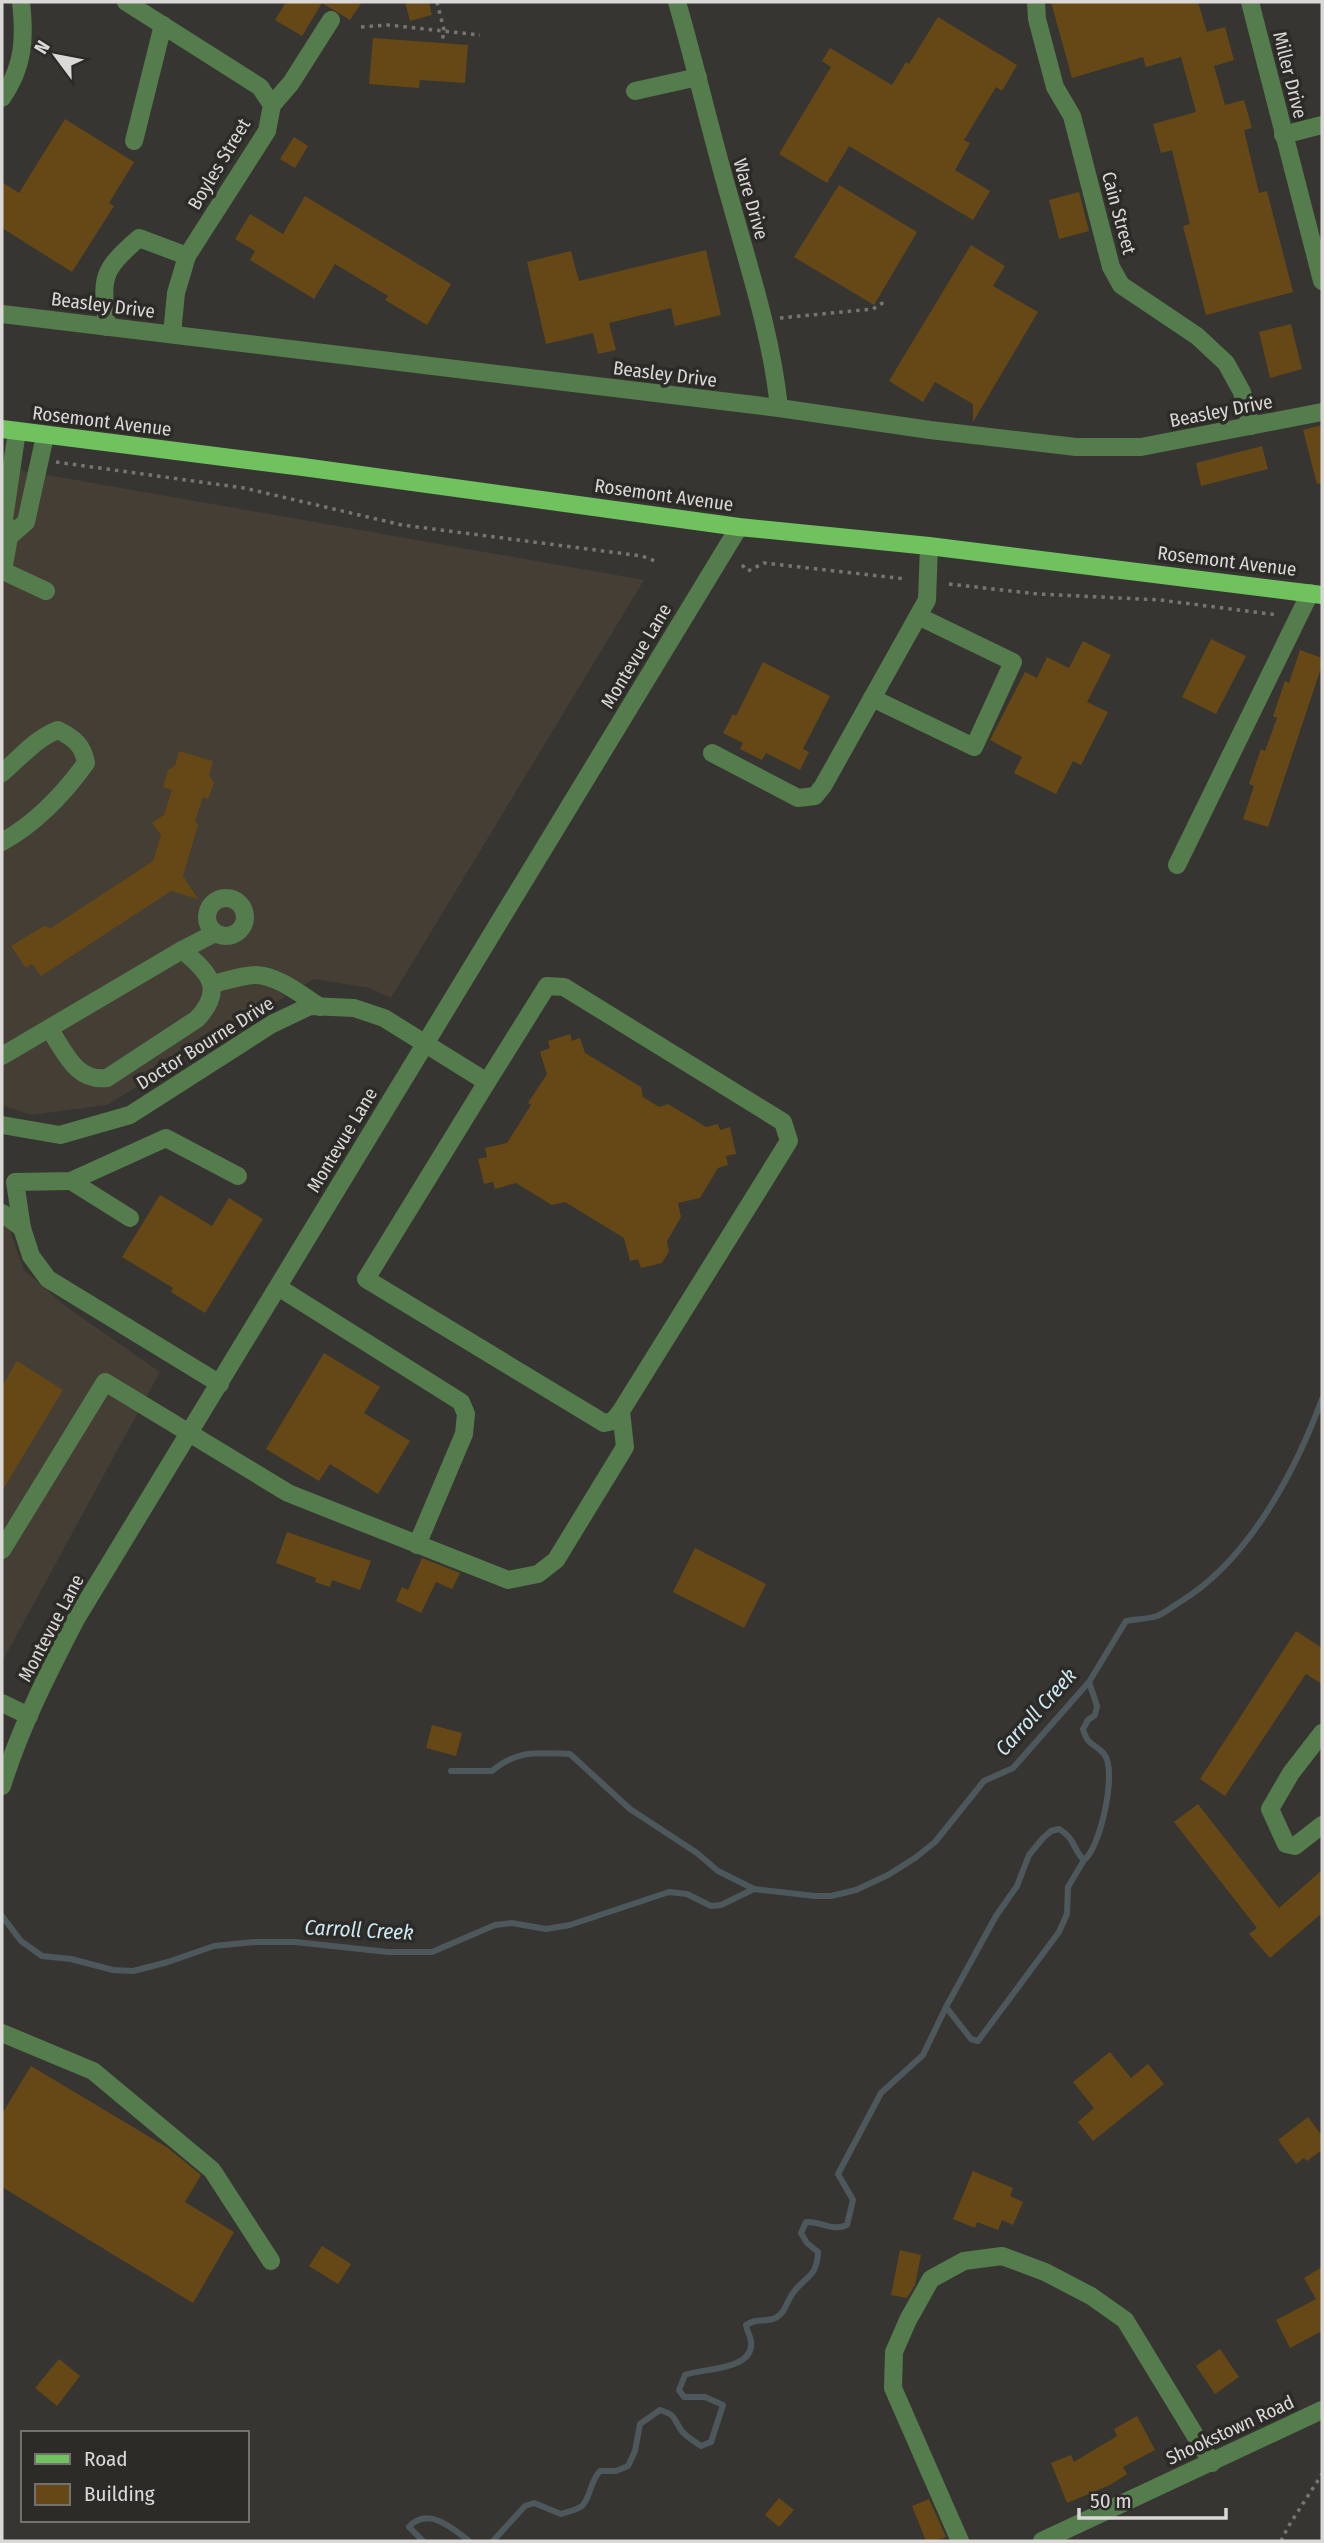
<svg xmlns="http://www.w3.org/2000/svg" width="1324" height="2543" font-family="'Fira Sans Condensed',sans-serif">
	<rect width="100%" height="100%" fill="#373531"/>
	<g fill="#443e35">
		<path d="M2 467 644 580 391 998 370 988 314 979 107 1105 31 1115 2 1105Z"/>
		<path d="M2 1209 24 1270 65 1306 160 1372 2 1662Z"/>
	</g>
	<g fill="none" stroke-linecap="round" stroke-linejoin="round">
		<g stroke="#4d585c" stroke-width="6">
			<path d="M451 1771H492C518 1749 538 1753 570 1754L630 1809 697 1853 718 1871 754 1889"/>
			<path d="M2 1916 21 1941 42 1956 71 1959 113 1970 133 1971 168 1962 214 1946 254 1942H295L388 1952H432L495 1925 512 1923 546 1929 570 1925 669 1892 687 1894 711 1906 721 1905 754 1889 815 1896H831L856 1890 888 1875 915 1858 935 1842 984 1781 1013 1768 1089 1682 1126 1621C1136 1619 1148 1619 1157 1616 1165 1613 1173 1606 1180 1602 1249 1560 1295 1472 1322 1399"/>
			<path d="M946 2007 971 2039 978 2041 1059 1932 1067 1914 1068 1887 1084 1860"/>
			<path d="M423 2541 409 2527C427 2506 453 2528 469 2541"/>
			<path d="M493 2541 525 2506 534 2503 561 2514C567 2512 577 2510 582 2506 591 2497 589 2483 600 2471H616L628 2466 635 2451 640 2424 660 2410C676 2415 673 2418 681 2430 686 2437 694 2441 701 2446L711 2442 723 2405 705 2397H684L679 2390 685 2375C701 2368 755 2371 751 2341 750 2335 747 2331 746 2325 756 2318 762 2322 773 2319 786 2314 786 2302 793 2293 805 2276 817 2278 818 2252L807 2243 801 2233 806 2222C822 2221 832 2232 847 2225L853 2200 838 2174 881 2093 923 2055 946 2007 996 1916 1017 1886 1029 1855 1043 1838 1051 1831 1059 1829C1076 1839 1072 1849 1084 1860 1100 1849 1118 1770 1104 1754 1095 1743 1088 1747 1083 1729L1088 1720 1095 1715 1097 1706 1089 1682"/>
		</g>
	</g>
	<g fill="#654816">
		<path d="M286 2H362L350 20 322 3 302 36 275 20Z"/>
		<path d="M405 2H429L432 15 410 21Z"/>
		<path d="M1051 2H1198L1207 32 1225 27 1234 60 1214 66 1225 105 1244 100 1252 128 1244 130 1259 193 1267 191 1293 292 1206 315 1183 226 1190 224 1172 150 1161 153 1153 124 1196 112 1181 57 1146 67 1143 57 1072 78Z"/>
		<path d="M938 17 1017 65 1002 91 996 87 964 140 970 143 955 170 990 191 973 220 849 146 827 183 779 154 831 67 822 61 830 48 892 85 906 62 909 64Z"/>
		<path d="M373 38 468 45 465 83 420 80 419 88 369 84Z"/>
		<path d="M65 119 134 162 109 203 114 206 72 272 2 228V182L19 193Z"/>
		<path d="M294 137 308 146 295 168 280 159Z"/>
		<path d="M839 185 917 232 874 305 794 257Z"/>
		<path d="M1079 192 1089 231 1059 239 1049 200Z"/>
		<path d="M305 196 451 284 427 325 385 300 388 296 335 264 314 299 250 260 255 251 235 239 250 214 283 234Z"/>
		<path d="M971 245 1005 266 993 286 1038 312 973 422V404L935 382 923 402 889 381Z"/>
		<path d="M706 250 721 315 675 326 671 308 609 323 616 350 598 354 593 333 546 344 527 262 571 251 579 281Z"/>
		<path d="M1291 324 1302 369 1270 378 1259 332Z"/>
		<path d="M1322 425V483L1317 484 1303 430Z"/>
		<path d="M1262 446 1268 469 1201 486 1196 463Z"/>
		<path d="M1211 639 1246 656 1216 714 1182 697Z"/>
		<path d="M1083 641 1111 655 1087 702 1108 712 1081 765 1073 761 1056 794 1014 773 1022 757 990 740 1025 672 1037 678 1047 657 1069 668Z"/>
		<path d="M1300 650 1322 658V665L1268 827 1243 819 1254 786 1249 784 1261 749 1265 751 1277 718 1273 716 1285 681 1289 683Z"/>
		<path d="M763 662 830 696 803 749 809 752 800 770 766 753 762 760 740 749 743 743 723 733 733 714 736 716Z"/>
		<path d="M179 751 213 761 209 775 214 783 208 799 203 797 195 821 198 825 183 876 198 899 171 891 41 976 32 964 26 968 11 946 44 926 51 928 153 861 161 835 152 823 164 815 172 790 163 787 168 770 175 766Z"/>
		<path d="M570 1034 572 1041 580 1038 585 1053 641 1087 643 1097 659 1107 668 1104 706 1127 718 1124 720 1130 730 1127 736 1154 726 1156 728 1165 718 1168 700 1198 678 1203 681 1217 667 1241 669 1251 662 1263 641 1268 638 1259 630 1261 624 1238 565 1202 552 1205 516 1183 495 1189 493 1182 484 1184 478 1159 487 1157 485 1148 507 1143 531 1105 528 1103 547 1074 540 1052 550 1048 548 1041Z"/>
		<path d="M160 1195 212 1226 229 1198 263 1219 205 1313 171 1292 173 1288 122 1257Z"/>
		<path d="M324 1353 380 1387 364 1413 410 1441 378 1494 330 1464 319 1481 266 1449Z"/>
		<path d="M17 1361 63 1390 2 1491V1386Z"/>
		<path d="M287 1532 371 1561 360 1590 332 1580 330 1587 315 1582 316 1578 276 1563Z"/>
		<path d="M695 1548 766 1584 744 1628 673 1592Z"/>
		<path d="M422 1558 460 1573 452 1589 436 1582 421 1613 396 1601 402 1587 408 1590Z"/>
		<path d="M1296 1631 1322 1648V1684L1306 1674 1225 1796 1200 1779Z"/>
		<path d="M432 1725 462 1733 456 1756 426 1748Z"/>
		<path d="M1198 1804 1279 1908 1322 1870V1913L1270 1958 1249 1934 1257 1928 1174 1822Z"/>
		<path d="M1110 2052 1131 2078 1148 2064 1164 2084 1093 2141 1078 2122 1094 2108 1073 2082Z"/>
		<path d="M31 2066 168 2148 201 2175 185 2202 234 2232 193 2303 2 2187V2114Z"/>
		<path d="M1308 2117 1322 2136V2150L1307 2161 1304 2158 1296 2164 1278 2140Z"/>
		<path d="M973 2171 1013 2188 1010 2196 1023 2202 1013 2225 1002 2220 998 2230 977 2222 975 2228 953 2219Z"/>
		<path d="M322 2246 351 2264 338 2284 309 2266Z"/>
		<path d="M900 2250 921 2255 915 2285 907 2298 891 2295Z"/>
		<path d="M1322 2267V2331L1290 2348 1276 2320 1316 2299 1304 2278Z"/>
		<path d="M1220 2349 1239 2377 1215 2394 1196 2366Z"/>
		<path d="M59 2359 80 2376 57 2406 35 2388Z"/>
		<path d="M1137 2416 1155 2450 1123 2467 1127 2474 1110 2485 1067 2503 1051 2463 1071 2455 1074 2462 1117 2436 1114 2429Z"/>
		<path d="M779 2498 794 2510 779 2527 765 2515Z"/>
		<path d="M929 2499 946 2537 934 2541H926L912 2506Z"/>
	</g>
	<g fill="none" stroke-linecap="round" stroke-linejoin="round">
		<g stroke="#777572" stroke-width="3.5" stroke-dasharray="3.5 5" stroke-linecap="butt">
			<path d="M437 2 444 30 442 43"/>
			<path d="M361 27 388 25 480 35"/>
			<path d="M780 318 873 309 884 302"/>
			<path d="M56 462 244 488 402 525 642 556 655 561"/>
			<path d="M742 565 748 571 764 563 906 579"/>
			<path d="M949 584 1038 594 1160 600 1278 615"/>
			<path d="M1281 2541 1288 2527 1322 2474"/>
		</g>
		<g stroke="#557c4d" stroke-width="18">
			<path d="M126 2 260 87 272 105 267 131 187 256 176 293 172 334"/>
			<path d="M677 2C696 67 711 134 730 199 749 268 772 337 779 408"/>
			<path d="M1036 2 1037 19 1055 87 1072 116 1111 267 1121 285 1197 336 1226 363 1242 392 1251 426"/>
			<path d="M1250 2 1322 281"/>
			<path d="M635 91 698 77"/>
			<path d="M2 98C24 66 25 39 21 2"/>
			<path d="M272 105 291 83 331 20"/>
			<path d="M1283 135 1322 125"/>
			<path d="M134 141 163 25"/>
			<path d="M2 314 779 408 930 430 1076 447H1141L1322 412"/>
			<path d="M107 327C102 277 100 272 139 238L187 256"/>
			<path d="M17 431 4 519 9 537 26 522 45 436"/>
			<path d="M9 537 3 571 46 591"/>
			<path d="M872 698 974 747 1013 662 918 616"/>
			<path d="M712 753 798 798 815 796 823 786 927 600 929 546"/>
			<path d="M2 773C20 758 36 738 58 730 74 738 83 745 86 763 63 795 36 823 2 842"/>
			<path d="M1177 865 1310 593"/>
			<circle cx="226" cy="917" r="19"/>
			<path d="M213 984C226 981 242 975 256 975 279 976 301 995 320 1007"/>
			<path d="M50 1030C65 1052 76 1082 107 1078L197 1019C226 988 208 972 182 950"/>
			<path d="M2 1056 182 950 215 933"/>
			<path d="M487 1082 366 1279 604 1423 613 1421 621 1411"/>
			<path d="M2 1125 60 1135 130 1115 272 1024 310 1006 354 1008 384 1018 487 1082 547 986 564 987 783 1122 789 1141 621 1411 625 1447 556 1560 538 1574 508 1580 288 1493 105 1382 2 1550"/>
			<path d="M71 1181 130 1218"/>
			<path d="M2 1213 22 1228"/>
			<path d="M278 1287 461 1402 466 1414 464 1434 417 1545"/>
			<path d="M220 1384 48 1279 31 1256 22 1228 15 1182 71 1181 166 1138 238 1176"/>
			<path d="M2 1703 29 1716"/>
			<path d="M1322 1733 1291 1773 1270 1809 1286 1844 1295 1846 1322 1825"/>
			<path d="M2 1786C20 1728 48 1673 76 1619L739 527"/>
			<path d="M2 2033 93 2071 212 2170 271 2261"/>
			<path d="M960 2541 893 2388 894 2352 908 2320 931 2279 964 2261 1002 2256 1045 2272 1091 2296 1125 2320 1212 2463"/>
			<path d="M1042 2541 1322 2410"/>
		</g>
		<path stroke="#6fc25e" stroke-width="18" d="M2 429 303 467 739 527 929 546 1322 595"/>
	</g>
	<g text-anchor="middle" dominant-baseline="central" stroke-width="7" stroke-linejoin="round" paint-order="stroke">
		<g font-size="19" fill="#dbd9d7" stroke="#2d2b27">
			<text transform="translate(1290 75) rotate(76)">Miller Drive</text>
			<text transform="translate(219 164) rotate(-59)">Boyles Street</text>
			<text transform="translate(751 199) rotate(74)">Ware Drive</text>
			<text transform="translate(1119 213) rotate(75)">Cain Street</text>
			<text transform="translate(103 305) rotate(7)">Beasley Drive</text>
			<text transform="translate(665 374) rotate(7)">Beasley Drive</text>
			<text transform="translate(1221 411) rotate(-11)">Beasley Drive</text>
			<text transform="translate(102 421) rotate(7)">Rosemont Avenue</text>
			<text transform="translate(664 495) rotate(8)">Rosemont Avenue</text>
			<text transform="translate(1227 561) rotate(7)">Rosemont Avenue</text>
			<text transform="translate(636 656) rotate(-59)">Montevue Lane</text>
			<text transform="translate(205 1043) rotate(-32)">Doctor Bourne Drive</text>
			<text transform="translate(342 1140) rotate(-59)">Montevue Lane</text>
			<text transform="translate(51 1628) rotate(-62)">Montevue Lane</text>
			<text transform="translate(1230 2430) rotate(-25)">Shookstown Road</text>
		</g>
		<g font-size="21" font-style="italic" fill="#cfeaf4" stroke="#2d2b27">
			<text transform="translate(1036 1712) rotate(-48)">Carroll Creek</text>
			<text transform="translate(359 1930) rotate(3)">Carroll Creek</text>
		</g>
	</g>
	<rect width="1324" height="2543" fill="none" stroke="#dbd9d7" stroke-width="7"/>
	<rect x="21" y="2431" width="228" height="91" fill="#2d2b27" stroke="#73716d" stroke-width="2"/>
	<rect x="35" y="2454" width="35" height="10" fill="#6fc25e" stroke="#73716d" stroke-width="2"/>
	<text x="84" y="2466" font-size="21" fill="#dbd9d7">Road</text>
	<rect x="35" y="2484" width="35" height="21" fill="#654816" stroke="#73716d" stroke-width="2"/>
	<text x="84" y="2501" font-size="21" fill="#dbd9d7">Building</text>
	<g transform="translate(56 56) rotate(302)" stroke="#2d2b27" stroke-width="5" paint-order="stroke">
	<path d="M0-5L12 26L0 18L-12 26Z" fill="#dbd9d7"/>
	<text y="-10" font-size="19" font-weight="bold" text-anchor="middle" fill="#dbd9d7">N</text>
	</g>
	<path d="M1079 2508v10h147v-10" fill="none" stroke="#dbd9d7" stroke-width="3.5"/>
	<text x="1090" y="2508" font-size="21" fill="#dbd9d7" stroke="#2d2b27" stroke-width="5" paint-order="stroke">50 m</text>
</svg>
